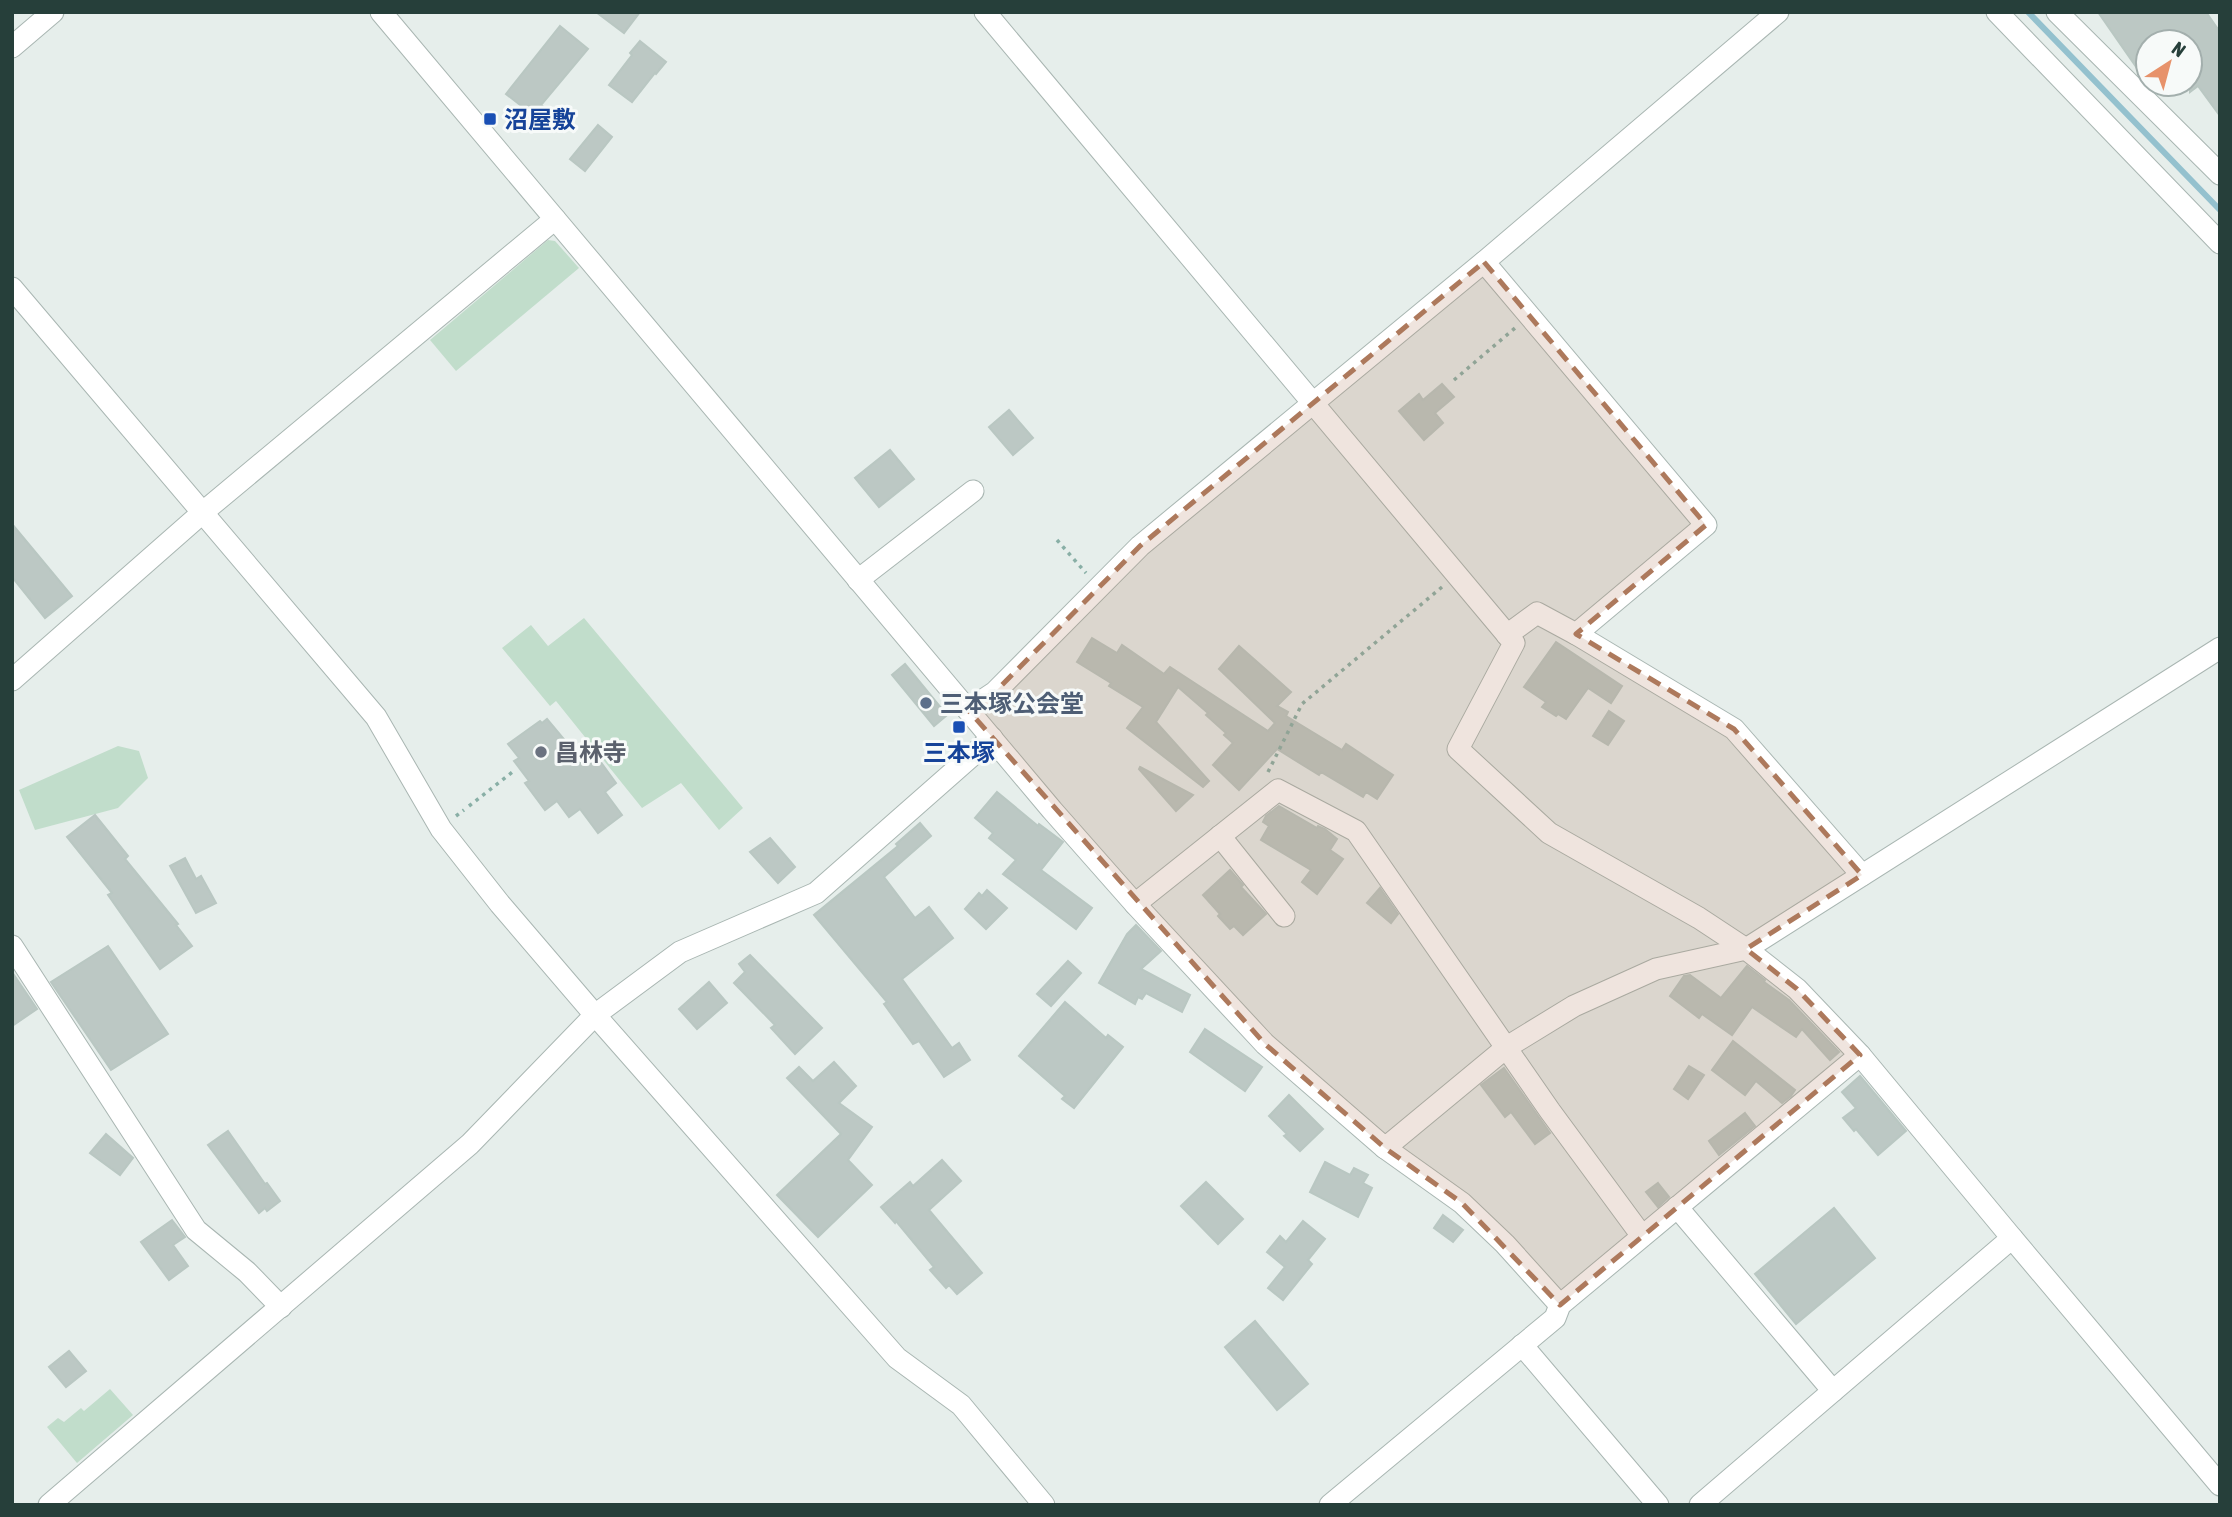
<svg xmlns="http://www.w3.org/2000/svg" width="2232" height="1517" font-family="'Asap Condensed','Noto Sans JP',sans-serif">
	<rect width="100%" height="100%" fill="#e6eeeb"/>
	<g fill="#c1ddcb">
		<path d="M548 240 555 241 579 268 456 371 430 340Z"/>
		<path d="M584 618 743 808 719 830 681 783 642 808 556 701 550 706 502 648 531 625 548 646Z"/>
		<path d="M118 746 139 751 148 778 118 808 35 830 19 790Z"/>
		<path d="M110 1389 133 1415 77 1463 47 1427 58 1418 64 1422 81 1408 84 1411Z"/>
	</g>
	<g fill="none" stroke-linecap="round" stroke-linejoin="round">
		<path stroke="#94c1ce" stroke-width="6" d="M2028 12 2220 210"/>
	</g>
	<g fill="#bcc8c4" stroke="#b9c7c2" stroke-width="2">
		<path d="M596 12H640L624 33Z"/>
		<path d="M2098 12H2206L2220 32V116L2198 86 2190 92V42H2148V64L2139 71Z"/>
		<path d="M560 26 588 49 541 105 549 111 537 125 521 112 524 108 506 94Z"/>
		<path d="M640 41 666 62 656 74 655 73 632 102 609 85 632 55 630 53Z"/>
		<path d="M598 125 612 137 585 171 570 159Z"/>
		<path d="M1442 384 1454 397 1435 413 1443 423 1424 440 1399 411 1419 394 1423 400Z"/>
		<path d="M1009 410 1033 438 1013 455 989 427Z"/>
		<path d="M890 450 914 479 879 507 855 478Z"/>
		<path d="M12 524 72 596 45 618 12 577Z"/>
		<path d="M1092 638 1117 653 1122 645 1164 674 1170 667 1268 731 1275 723 1219 669 1239 646 1291 692 1277 706 1288 712 1286 716 1342 750 1346 744 1393 775 1377 799 1366 792 1363 797 1321 772 1319 775 1277 749 1239 790 1213 765 1233 743 1224 735 1226 733 1206 715 1208 713 1178 687 1156 722 1209 781 1203 787 1127 728 1143 707 1109 686 1111 683 1077 662Z"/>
		<path d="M1556 642 1622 686 1611 703 1588 688 1566 719 1558 714 1556 716 1542 707 1546 702 1524 687Z"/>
		<path d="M905 664 947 715 934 726 892 675Z"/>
		<path d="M1609 711 1624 721 1608 745 1593 736Z"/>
		<path d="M547 719 577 755 589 746 616 783 605 792 622 815 598 833 580 809 569 817 557 801 545 810 525 783 529 781 514 761 519 758 508 744 540 721 542 723Z"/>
		<path d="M1140 767 1193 795 1176 811 1139 769Z"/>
		<path d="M997 792 1038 826 1039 824 1063 842 1041 870 1092 908 1076 929 1003 874 1016 860 989 838 993 833 975 818Z"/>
		<path d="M1279 806 1317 828 1318 826 1325 829 1337 839 1330 850 1343 859 1317 894 1302 882 1311 870 1261 840 1269 826 1263 822 1266 816Z"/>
		<path d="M95 815 128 856 125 859 178 924 176 925 192 946 160 969 108 895 112 893 67 837Z"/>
		<path d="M920 823 931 836 884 877 915 918 929 907 953 938 902 979 952 1048 959 1043 970 1060 944 1077 919 1041 913 1044 884 1004 887 1002 814 915 898 846 896 844Z"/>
		<path d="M770 838 795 867 778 883 750 852Z"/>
		<path d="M185 858 196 879 201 876 216 903 196 913 170 866Z"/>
		<path d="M1230 870 1243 885 1241 887 1266 914 1243 935 1234 926 1230 929 1218 916 1220 914 1203 895Z"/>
		<path d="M1380 888 1398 914 1391 923 1367 903Z"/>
		<path d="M987 890 1007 908 986 929 965 909 979 893 982 896Z"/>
		<path d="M1136 925 1161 951 1141 969 1190 995 1182 1012 1146 993 1142 999 1138 997 1135 1004 1099 983 1127 934Z"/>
		<path d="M108 946 168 1034 111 1070 51 982Z"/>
		<path d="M750 955 822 1028 795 1054 771 1028 775 1025 734 983 745 972 739 964Z"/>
		<path d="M1068 961 1081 973 1051 1006 1037 994Z"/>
		<path d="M1747 966 1765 980 1764 982 1789 1000 1839 1052 1830 1060 1802 1029 1796 1037 1752 1007 1732 1035 1702 1014 1699 1018 1670 996 1684 976 1690 975 1721 998Z"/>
		<path d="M12 972 37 1009 12 1026Z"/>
		<path d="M709 982 727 1003 697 1029 679 1009Z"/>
		<path d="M1065 1002 1106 1038 1108 1035 1123 1047 1074 1108 1062 1099 1065 1096 1019 1056Z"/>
		<path d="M1205 1029 1262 1067 1245 1091 1190 1052Z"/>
		<path d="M1733 1041 1795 1090 1791 1096 1782 1103 1756 1081 1745 1095 1712 1070Z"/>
		<path d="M834 1062 856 1086 839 1103 872 1127 848 1160 872 1185 818 1237 777 1195 841 1134 787 1078 799 1067 813 1081Z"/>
		<path d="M1689 1066 1704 1075 1688 1099 1674 1089Z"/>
		<path d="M1504 1068 1550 1133 1535 1144 1511 1112 1505 1117 1481 1085Z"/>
		<path d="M1860 1076 1906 1131 1878 1155 1856 1129 1854 1131 1843 1118 1856 1108 1842 1092Z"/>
		<path d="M1289 1095 1323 1129 1300 1151 1284 1136 1287 1134 1269 1116Z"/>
		<path d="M1745 1113 1755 1126 1719 1155 1709 1141Z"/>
		<path d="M228 1131 265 1184 267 1183 280 1201 267 1211 265 1208 259 1213 208 1145Z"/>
		<path d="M106 1134 133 1158 120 1175 90 1153Z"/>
		<path d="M942 1160 961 1181 929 1210 982 1273 957 1294 949 1285 946 1288 930 1270 934 1267 896 1221 895 1223 881 1207 910 1182 913 1186Z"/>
		<path d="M1325 1162 1350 1175 1354 1168 1368 1175 1363 1183 1372 1188 1358 1217 1310 1192Z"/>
		<path d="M1206 1182 1243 1219 1218 1244 1181 1206Z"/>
		<path d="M1658 1183 1669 1197 1658 1207 1646 1192Z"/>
		<path d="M1834 1208 1875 1258 1796 1324 1755 1274Z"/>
		<path d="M1443 1215 1463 1230 1453 1242 1434 1228Z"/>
		<path d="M172 1220 185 1237 173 1245 188 1266 169 1280 141 1242Z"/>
		<path d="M1303 1221 1325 1239 1308 1260 1312 1264 1283 1300 1268 1288 1285 1267 1267 1252 1280 1236 1286 1242Z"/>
		<path d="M1255 1321 1308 1384 1277 1410 1225 1347Z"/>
		<path d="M69 1351 86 1371 66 1387 49 1367Z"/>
	</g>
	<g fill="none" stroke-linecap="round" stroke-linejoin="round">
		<defs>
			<g id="minor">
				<path d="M381 12 1052 810 1135 904 1265 1044 1385 1148 1507 1047 1574 1006 1656 969 1746 949 2220 648"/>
				<path d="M985 12 1514 643 1458 749 1549 833 1699 918 1746 949 1797 989 1860 1055 1560 1305 1555 1318 1330 1505"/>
				<path d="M1997 12 2220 243"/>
				<path d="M2057 12 2220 174"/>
				<path d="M12 47 53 12"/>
				<path d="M1484 262 1706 525 1576 634 1734 729 1862 875"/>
				<path d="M12 288 376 717 441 829 500 904 595 1015 897 1358 961 1405 1044 1505"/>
				<path d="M858 580 973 491"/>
				<path d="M1507 635 1537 613 1576 634"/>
				<path d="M12 680 202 513 555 219"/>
				<path d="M968 710 995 692 1140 546 1484 262 1778 12"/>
				<path d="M1220 836 1284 916"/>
				<path d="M1135 904 1278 790 1356 831 1550 1111 1642 1236"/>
				<path d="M12 946 196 1230 247 1272 281 1307"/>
				<path d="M1860 1055 2012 1238"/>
				<path d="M1385 1148 1462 1203 1505 1244 1560 1305"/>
				<path d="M1677 1207 1833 1391 2012 1238 2220 1485"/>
				<path d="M1522 1345 1658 1505"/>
				<path d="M49 1505 470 1144 595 1015 680 952 816 893 992 738"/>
				<path d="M1700 1505 1833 1391"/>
			</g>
		</defs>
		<use href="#minor" stroke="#a9b6b2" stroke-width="23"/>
		<g stroke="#89afa6" stroke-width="3.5" stroke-dasharray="3.5 5" stroke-linecap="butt">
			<path d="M1454 380 1515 328"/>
			<path d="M1057 540 1086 573"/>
			<path d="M1268 772 1302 704 1442 587"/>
			<path d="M469 806 515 770"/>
			<path d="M456 816 464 810"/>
		</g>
		<use href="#minor" stroke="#fff" stroke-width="21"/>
	</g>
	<path fill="#ad795c" fill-opacity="0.2" stroke="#ad795c" stroke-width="5" stroke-dasharray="14 9" stroke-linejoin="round" d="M1484 262 1706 525 1576 634 1734 729 1862 875 1746 949 1797 989 1860 1055 1560 1305 1462 1203 1385 1148 1265 1044 968 710 995 692 1140 546Z"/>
	<g fill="#1a4fb4" stroke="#f7faf9" stroke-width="2.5">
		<rect x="483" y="112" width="14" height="14" rx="3.5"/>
		<rect x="952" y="720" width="14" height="14" rx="3.5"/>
	</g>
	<circle fill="#5c6f8a" stroke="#f7faf9" stroke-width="2.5" cx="926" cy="703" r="7"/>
	<circle fill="#6b7280" stroke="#f7faf9" stroke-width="2.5" cx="541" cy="752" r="7"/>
	<g text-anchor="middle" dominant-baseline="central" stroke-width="6" stroke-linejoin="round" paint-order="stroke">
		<g font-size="24" font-weight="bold" fill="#164399" stroke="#f7faf9" text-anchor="start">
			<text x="504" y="119">沼屋敷</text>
			<text x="959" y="752" text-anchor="middle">三本塚</text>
		</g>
		<g font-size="24" font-weight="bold" fill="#4e5e75" stroke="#f7faf9" text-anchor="start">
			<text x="940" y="703">三本塚公会堂</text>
		</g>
		<g font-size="24" font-weight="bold" fill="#5b616d" stroke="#f7faf9" text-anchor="start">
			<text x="555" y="752">昌林寺</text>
		</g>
	</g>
	<rect width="2232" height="1517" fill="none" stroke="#263f3a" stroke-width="28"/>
	<g transform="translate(2169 63) rotate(36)"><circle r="33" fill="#f7faf9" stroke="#a3afad" stroke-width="2"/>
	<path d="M0-5L12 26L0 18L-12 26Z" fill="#e7926b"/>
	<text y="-10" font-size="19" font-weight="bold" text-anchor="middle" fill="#263f3a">N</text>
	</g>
</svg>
